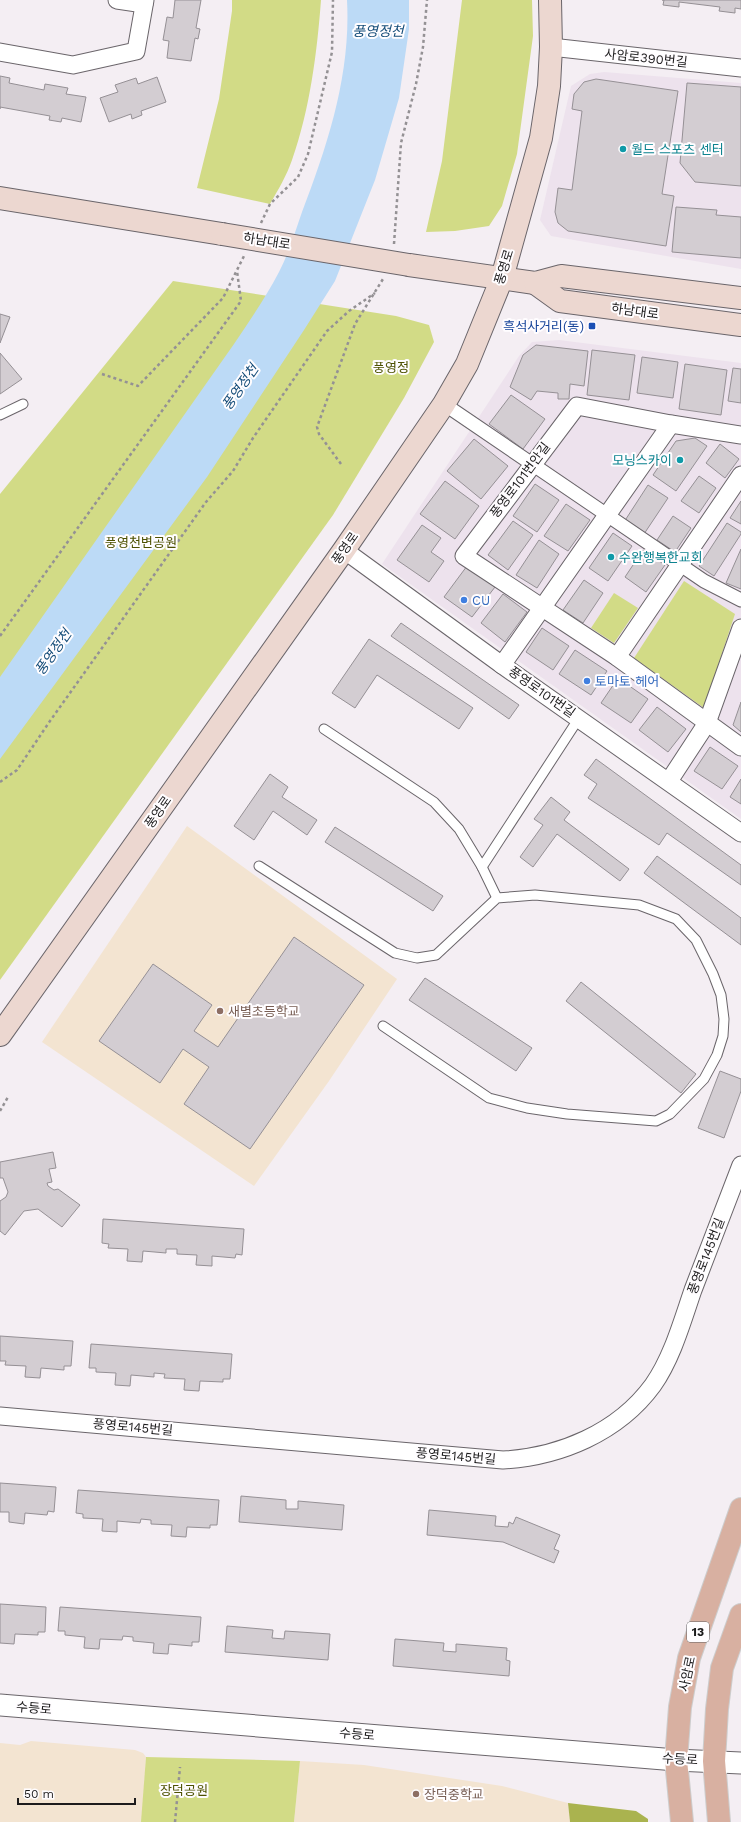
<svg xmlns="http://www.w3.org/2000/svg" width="741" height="1822" font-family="'Work Sans','Noto Sans KR',sans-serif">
	<rect width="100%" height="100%" fill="#f4eef3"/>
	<g fill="#ede2ed">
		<path d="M604 72 741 83V269L551 236 540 220 571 86 590 74Z"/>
		<path d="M559 340 741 363V819L382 564 519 356 532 342Z"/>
	</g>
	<g fill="#f3e4d1">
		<path d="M187 826 397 979 329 1081 254 1186 42 1042Z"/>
		<path d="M31 1741 135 1750 143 1753 146 1757 142 1822H0V1743L20 1745Z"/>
		<path d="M300 1761 364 1765 502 1786 568 1803 570 1822H294Z"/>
	</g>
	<g fill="#d2db86">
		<path d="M232 0H321C317 53 310 109 292 160 287 175 278 190 270 204L197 188 219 99 232 11Z"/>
		<path d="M462 0H532L533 36 517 154 502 206 489 226 455 231 426 232 442 161Z"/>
		<path d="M173 281 396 316 429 325 434 342 404 398 333 515 0 980V494Z"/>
		<path d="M684 581 735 614 704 708 634 658Z"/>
		<path d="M614 593 638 608 614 643 591 628Z"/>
		<path d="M146 1757 300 1761 294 1822H141Z"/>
	</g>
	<path fill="#aab34f" d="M568 1803 636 1811 648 1819V1822H570Z"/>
	<path fill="#bcdaf6" d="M347 0H409V29L399 98 375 180 335 281 304 330 207 477 0 759V677L234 344C250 320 266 297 279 272 289 253 295 232 302 212 328 144 351 74 347 0Z"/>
	<g fill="#d3cdd2" stroke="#959095">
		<path d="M175 0H201L196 28 200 29 198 39 195 38 191 61 167 58 169 41 163 40 167 17 173 18Z"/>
		<path d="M662 0H741V9L735 8V13L719 11 720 7 679 2V7L663 5 664 0Z"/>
		<path d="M0 76 10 78 9 83 44 90 45 84 68 88 66 94 86 97 81 122 62 118 61 122 49 120 50 116 0 107V109Z"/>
		<path d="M157 77 166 102 141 111 142 115 132 119 131 114 109 122 100 98 118 92 115 85 136 78 138 84Z"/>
		<path d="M596 79 678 91 662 194 674 196 666 246 568 231 558 223 555 212 558 188 572 190 582 111 572 109 574 94 584 82Z"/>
		<path d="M687 83 741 87V186L695 182 680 163Z"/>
		<path d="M676 207 717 210 716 215 741 217V258L672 252Z"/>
		<path d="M0 314 10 317 0 343Z"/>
		<path d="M536 345 588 351 584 386 570 384 569 399H558V393L537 391 531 400 510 387 523 355Z"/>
		<path d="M592 350 635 355 629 400 587 395Z"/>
		<path d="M0 353 22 379 0 394Z"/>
		<path d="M642 357 678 362 673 398 637 393Z"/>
		<path d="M685 364 727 370 721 415 679 409Z"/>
		<path d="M733 368 741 369V403L728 401Z"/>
		<path d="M511 395 545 419 523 449 489 424Z"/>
		<path d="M695 438 707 446 676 491 653 475 676 441Z"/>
		<path d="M474 439 508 466 481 499 447 471Z"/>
		<path d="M720 444 739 459 725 478 706 463Z"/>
		<path d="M699 476 716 488 699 513 681 501Z"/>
		<path d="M445 481 479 506 455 539 420 514Z"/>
		<path d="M535 484 559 500 537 532 513 516Z"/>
		<path d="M648 485 668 498 644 534 624 522Z"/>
		<path d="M741 501V524L730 518Z"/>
		<path d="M566 504 590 520 568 551 544 536Z"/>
		<path d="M673 516 691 528 675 552 657 540Z"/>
		<path d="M513 521 533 535 508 570 488 555Z"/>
		<path d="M727 523 741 532V534L714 576 699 566Z"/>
		<path d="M422 525 441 538 431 552 444 561 429 582 397 560Z"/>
		<path d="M613 533 632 546 608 581 589 568Z"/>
		<path d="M539 540 559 554 537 588 516 575Z"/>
		<path d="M741 549V589L726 583Z"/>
		<path d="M643 550 665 565 646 592 625 577Z"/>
		<path d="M467 566 495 587 472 617 444 597Z"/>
		<path d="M584 580 603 593 583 623 563 610Z"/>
		<path d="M503 594 527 612 505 642 481 623Z"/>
		<path d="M401 623 519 705 509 719 391 636Z"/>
		<path d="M542 628 569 646 553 670 526 652Z"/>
		<path d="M369 639 473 708 459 729 377 675 355 708 332 693Z"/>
		<path d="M575 650 607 671 591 695 559 674Z"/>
		<path d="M618 678 648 699 631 723 601 703Z"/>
		<path d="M741 702V732L733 725Z"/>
		<path d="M657 707 686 729 668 752 639 730Z"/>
		<path d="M710 747 738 766 722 789 694 771Z"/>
		<path d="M596 759 741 865V885L667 833 659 845 588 798 597 784 584 775Z"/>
		<path d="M270 774 288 787 282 797 317 820 307 835 273 811 254 840 234 826Z"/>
		<path d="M741 779V804L730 797Z"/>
		<path d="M551 797 570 812 564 820 629 869 620 881 557 834 533 867 520 857 543 825 534 819Z"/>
		<path d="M335 827 443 896 433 911 325 842Z"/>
		<path d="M657 856 741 918V945L644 873Z"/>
		<path d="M294 937 364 985 250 1149 184 1104 209 1067 183 1049 160 1083 99 1041 153 964 212 1005 194 1031 218 1047Z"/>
		<path d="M425 978 532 1048 516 1071 409 1000Z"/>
		<path d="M581 982 696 1074 681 1093 566 1001Z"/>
		<path d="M720 1071 741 1079V1091L724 1138 698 1128Z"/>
		<path d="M53 1152 56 1168 49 1169 52 1182 47 1183 48 1186 54 1190 58 1189 80 1205 62 1227 38 1209 24 1211 5 1235 0 1231V1201L6 1197 8 1192 3 1178H0V1162Z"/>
		<path d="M103 1219 244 1229 242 1255 236 1254 235 1258 212 1256V1266L196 1265 197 1255 177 1254V1249H166V1253L143 1251 142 1262 127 1261 128 1249 108 1248 109 1244 102 1243Z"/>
		<path d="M0 1336 73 1341 71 1366H64V1370L41 1368 40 1378 25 1377 26 1366 5 1365 6 1361H0Z"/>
		<path d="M91 1344 232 1354 230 1379H223V1382L200 1381 199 1391 184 1390 185 1379 164 1378 165 1374 154 1373V1377L131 1375 130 1386 115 1385 116 1373 96 1372V1368H89Z"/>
		<path d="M0 1483 56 1487 54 1512 48 1511 47 1515 25 1513 24 1524 9 1522V1512H0Z"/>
		<path d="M78 1490 219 1500 217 1525H210V1528L187 1527 186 1537 171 1536 172 1525 151 1524V1520L141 1519 140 1523 117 1521V1532L102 1531 103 1519 83 1518V1514L76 1513Z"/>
		<path d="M241 1496 286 1500V1509H298V1501L344 1505 342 1530 239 1522Z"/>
		<path d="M429 1510 496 1516 495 1526 508 1527 509 1522 513 1524 516 1517 560 1535 554 1549 559 1551 554 1563 503 1542 427 1535Z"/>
		<path d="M0 1604 46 1607 45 1632H38V1635L15 1634 14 1644 0 1643Z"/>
		<path d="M60 1607 201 1617 199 1642H192V1646L169 1644 168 1654 153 1653 154 1643 133 1641V1637L123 1636 122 1640 100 1639 99 1649 84 1648 85 1637 65 1635V1631H58Z"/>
		<path d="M227 1626 273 1630 272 1638 284 1639 285 1631 330 1634 328 1660 225 1652Z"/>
		<path d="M395 1639 444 1643 443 1651 456 1652V1644L507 1648 506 1660 510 1661 509 1676 393 1666Z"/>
	</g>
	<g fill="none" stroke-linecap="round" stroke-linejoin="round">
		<defs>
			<g id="service">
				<path d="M0 415 23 404"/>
				<path d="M324 729 434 802 459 829 482 867 497 898"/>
				<path d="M259 866 395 953 417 958 436 955 497 898 535 895 639 905 676 919 696 940 713 974 721 995 724 1019 723 1036 717 1055 704 1079 670 1114 656 1121 567 1114 527 1108 489 1098 383 1026"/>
				<path d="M482 867 579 718"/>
			</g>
			<path id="pedestrian" d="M444 404 704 581 741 600"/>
			<g id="minor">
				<path d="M117 0 144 4"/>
				<path d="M551 47 741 68"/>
				<path d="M0 52 73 65 136 51 145 0"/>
				<path d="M741 435 671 424 577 406 464 556 617 657 741 747"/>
				<path d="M344 550 502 665 741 833"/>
				<path d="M617 657 741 475"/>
				<path d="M502 665 671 424"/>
				<path d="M669 781 707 723 741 628"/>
				<path d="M0 1416 503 1460C559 1457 618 1433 653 1385 672 1358 682 1322 693 1290 709 1249 725 1207 741 1165"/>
			</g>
			<path id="tertiary" d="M0 1705 676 1760 741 1763"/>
			<g id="secondary">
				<path d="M0 198 222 234"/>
				<path d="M409 265 535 283 561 276 741 298"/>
				<path d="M535 283 560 301 741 325"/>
				<path d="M0 1035 344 550 444 404 467 364 502 278 541 138 549 86 551 47 550 0"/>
			</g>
			<g id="primary">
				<path d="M682 1822 676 1760 680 1707 689 1658 741 1509"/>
				<path d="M719 1822 714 1761 717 1709 722 1668 741 1615"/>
			</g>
		</defs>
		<use href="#service" stroke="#6a656a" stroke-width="11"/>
		<use href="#pedestrian" stroke="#6a656a" stroke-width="15"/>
		<use href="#minor" stroke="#6a656a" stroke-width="19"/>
		<use href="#tertiary" stroke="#6a656a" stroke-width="23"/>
		<use href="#secondary" stroke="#6a656a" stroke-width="24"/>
		<use href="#primary" stroke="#cdcdcd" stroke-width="24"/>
		<g stroke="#949194" stroke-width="2.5" stroke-dasharray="3 3" stroke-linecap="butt">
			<path d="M261 223 270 204 298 177 308 154 332 52 333 0"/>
			<path d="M394 244 401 143 416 84 423 47 427 0"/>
			<path d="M102 374 138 386 223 298 244 256"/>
			<path d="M341 464 319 434 317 427 355 324 383 279"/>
			<path d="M0 636 241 301 237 271"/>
			<path d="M0 782 17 770 50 721 206 502 233 471 253 438 327 331 349 311 375 293"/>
			<path d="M0 1111 8 1097"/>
			<path d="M175 1822 180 1767"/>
		</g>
		<use href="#service" stroke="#fff" stroke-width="9"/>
		<use href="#pedestrian" stroke="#fff" stroke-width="13"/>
		<use href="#minor" stroke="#fff" stroke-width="17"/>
		<use href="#tertiary" stroke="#fff" stroke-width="21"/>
		<use href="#secondary" stroke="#ecd7d0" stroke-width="22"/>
		<use href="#primary" stroke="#d8b0a1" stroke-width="22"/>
		<defs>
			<path id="secondary-bridge" d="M222 234 409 265"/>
		</defs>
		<use href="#secondary-bridge" stroke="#6a656a" stroke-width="24" stroke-linecap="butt"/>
		<use href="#secondary-bridge" stroke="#ecd7d0" stroke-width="22"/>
	</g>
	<g fill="#0f9aa8" stroke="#fffdff" stroke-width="1.5">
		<circle cx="623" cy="149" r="4"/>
		<circle cx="680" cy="460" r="4"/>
		<circle cx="611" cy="557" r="4"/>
	</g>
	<rect fill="#1a4fb4" stroke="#fffdff" stroke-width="1.5" x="588" y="322" width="8" height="8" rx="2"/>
	<g fill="#3f7fe0" stroke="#fffdff" stroke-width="1.5">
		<circle cx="464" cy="600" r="4"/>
		<circle cx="587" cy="681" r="4"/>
	</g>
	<g fill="#8d6e63" stroke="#fffdff" stroke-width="1.5">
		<circle cx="220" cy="1011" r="4"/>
		<circle cx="416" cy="1794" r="4"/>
	</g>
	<g text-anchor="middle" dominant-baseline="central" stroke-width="4" stroke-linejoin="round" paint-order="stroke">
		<rect fill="#fffdff" stroke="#605f60" stroke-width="1" x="687" y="1622" width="22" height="20" rx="3"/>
		<g font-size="12" font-weight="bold" fill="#1c1b1c">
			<text x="698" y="1632">13</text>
		</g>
		<g font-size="13" fill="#1c1b1c" stroke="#fffdff">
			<text transform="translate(646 58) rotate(6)">사암로390번길</text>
			<text transform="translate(267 241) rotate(9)">하남대로</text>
			<text transform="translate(504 267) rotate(-73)">풍영로</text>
			<text transform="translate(635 311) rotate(8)">하남대로</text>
			<text transform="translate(520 480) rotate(-53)">풍영로101번안길</text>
			<text transform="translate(345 548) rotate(-55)">풍영로</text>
			<text transform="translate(542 692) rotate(35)">풍영로101번길</text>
			<text transform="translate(158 812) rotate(-55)">풍영로</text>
			<text transform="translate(706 1256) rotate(-69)">풍영로145번길</text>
			<text transform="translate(133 1427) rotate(5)">풍영로145번길</text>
			<text transform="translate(456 1456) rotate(5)">풍영로145번길</text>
			<text transform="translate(687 1674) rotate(-78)">사암로</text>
			<text transform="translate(34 1708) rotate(5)">수등로</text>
			<text transform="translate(357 1734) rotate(5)">수등로</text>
			<text transform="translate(680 1759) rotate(3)">수등로</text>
		</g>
		<g font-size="13" fill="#0d838f" stroke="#fffdff" text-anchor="start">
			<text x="631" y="149">월드 스포츠 센터</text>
			<text x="672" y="460" text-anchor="end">모닝스카이</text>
			<text x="619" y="557">수완행복한교회</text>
		</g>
		<g font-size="13" fill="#164399" stroke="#fffdff" text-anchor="end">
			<text x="584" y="326">흑석사거리(동)</text>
		</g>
		<g font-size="13" fill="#4d5101" stroke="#fffdff">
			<text x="391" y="367">풍영정</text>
			<text x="141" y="542">풍영천변공원</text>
			<text x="184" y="1790">장덕공원</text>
		</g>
		<g font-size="13" fill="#366cbe" stroke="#fffdff" text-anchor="start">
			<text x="472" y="600">CU</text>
			<text x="595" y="681">토마토 헤어</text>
		</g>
		<g font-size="13" fill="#785e54" stroke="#fffdff" text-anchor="start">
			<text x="228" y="1011">새별초등학교</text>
			<text x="424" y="1794">장덕중학교</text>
		</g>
		<g font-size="14" font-style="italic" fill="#154d79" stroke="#fffdff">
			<text x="378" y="31">풍영정천</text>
			<text transform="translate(240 387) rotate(-55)">풍영정천</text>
			<text transform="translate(53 652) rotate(-55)">풍영정천</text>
		</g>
	</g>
	<path d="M18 1798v6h117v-6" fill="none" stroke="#1c1b1c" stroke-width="2"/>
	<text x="24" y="1798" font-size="12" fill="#1c1b1c" stroke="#fffdff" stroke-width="3" paint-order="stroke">50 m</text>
</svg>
